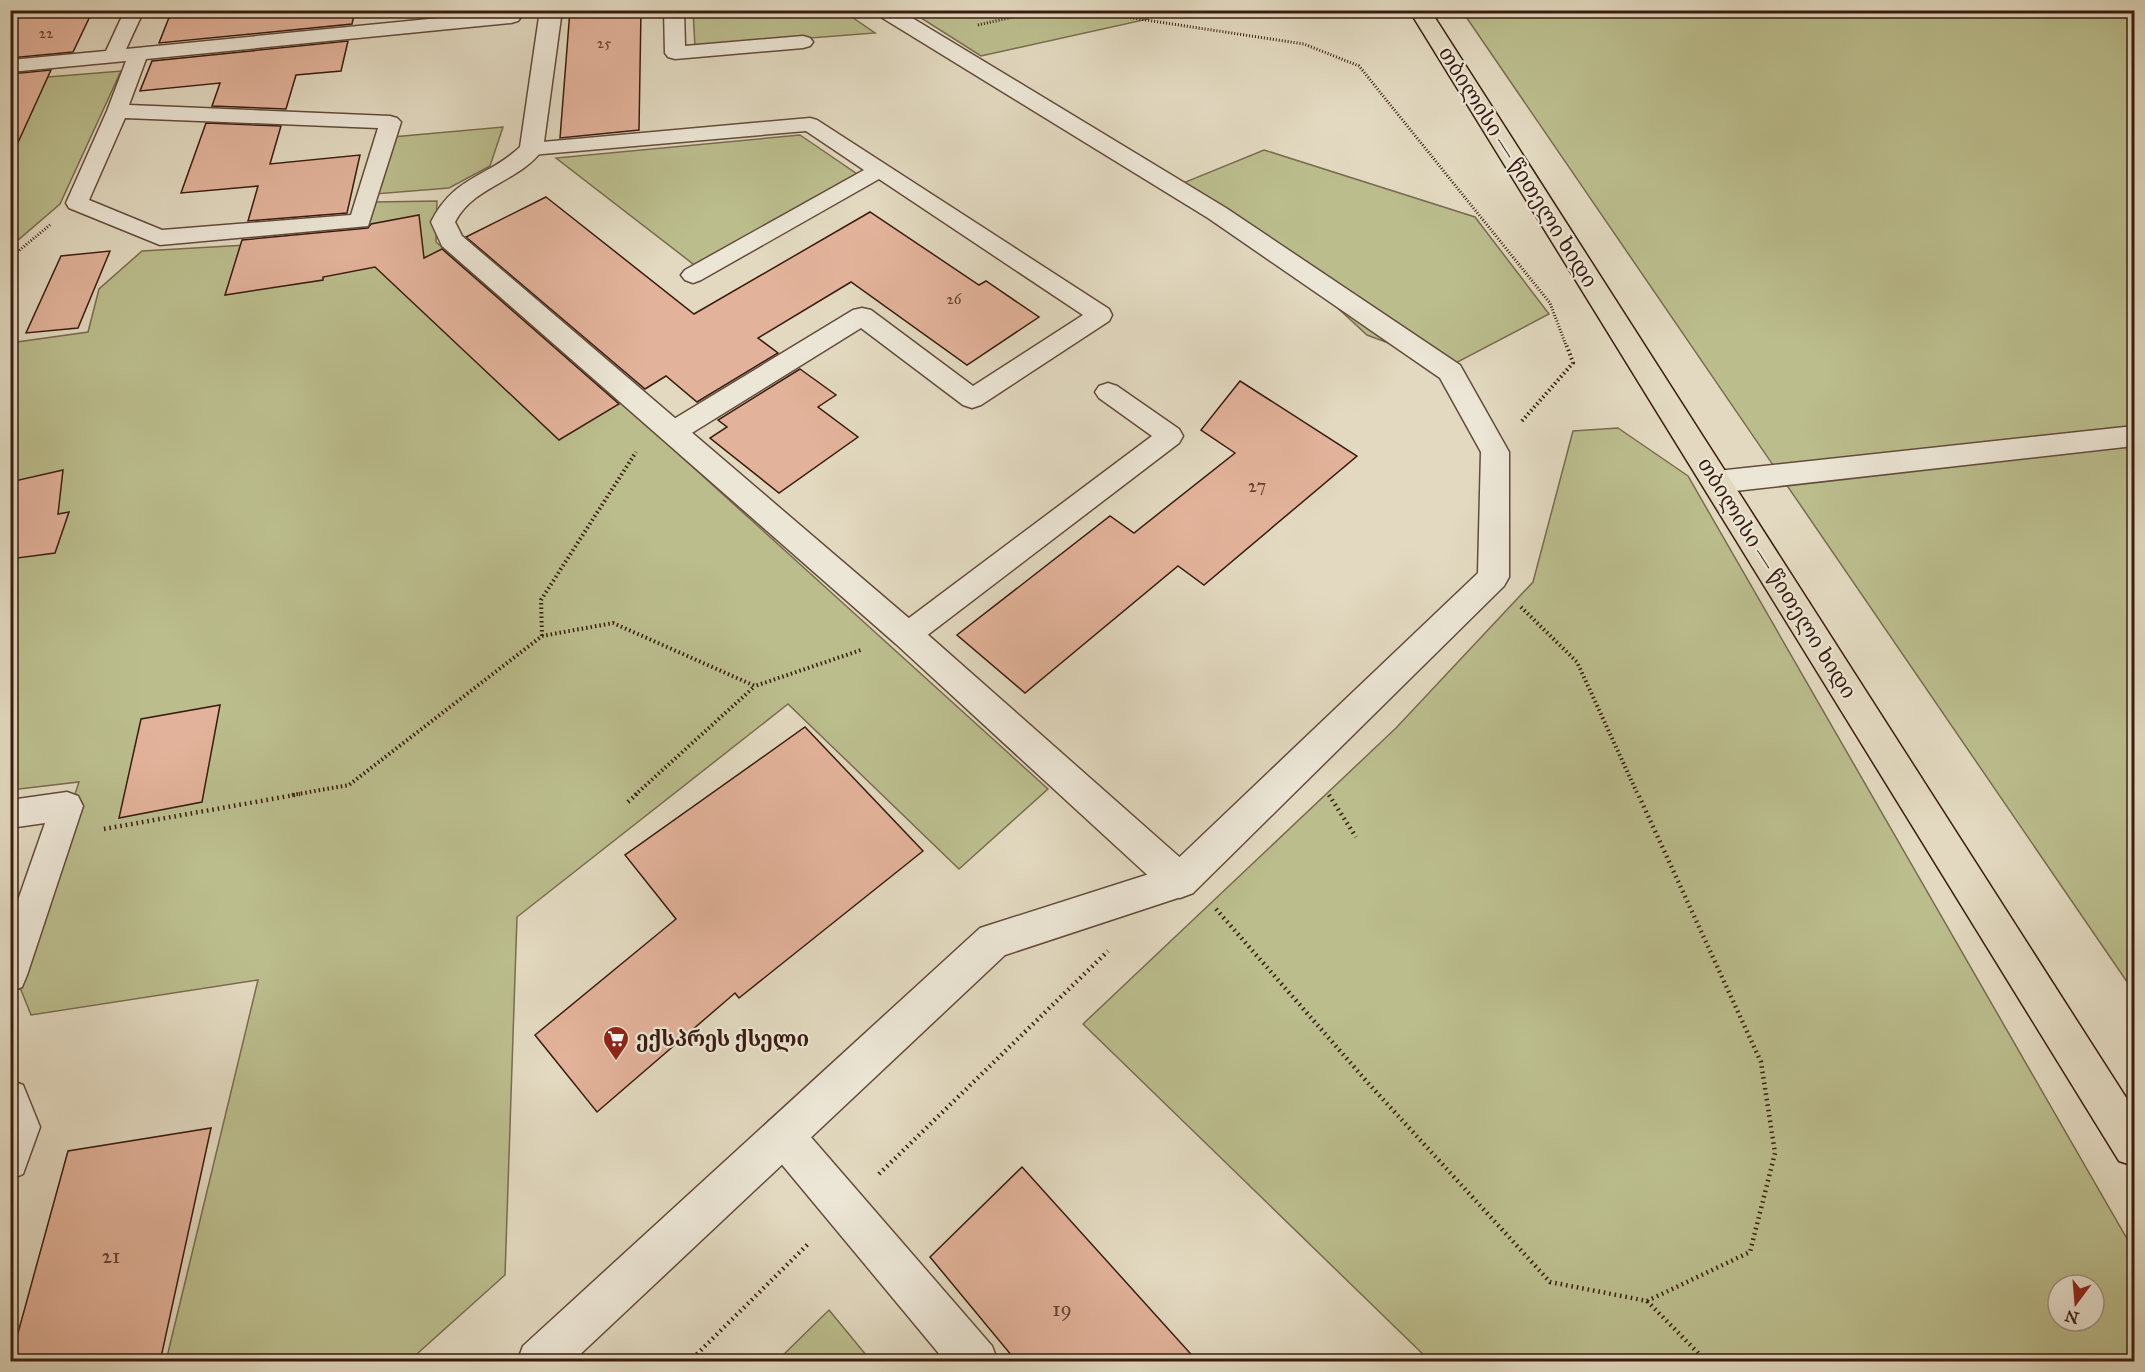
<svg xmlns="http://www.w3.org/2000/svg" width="2145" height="1372" font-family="'IM FELL Great Primer','Noto Serif Georgian',serif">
	<rect width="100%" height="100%" fill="#e2d9c0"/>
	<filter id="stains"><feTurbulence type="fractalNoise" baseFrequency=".00333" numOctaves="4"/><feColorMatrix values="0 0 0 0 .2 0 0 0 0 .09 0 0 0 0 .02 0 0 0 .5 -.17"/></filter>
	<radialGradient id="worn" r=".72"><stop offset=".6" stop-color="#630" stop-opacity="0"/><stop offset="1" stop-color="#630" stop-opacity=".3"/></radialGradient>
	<g fill="#bbbd8d" stroke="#7a6c4e" stroke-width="1.5" fill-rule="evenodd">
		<path d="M693 11H843L875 33 695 47Z"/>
		<path d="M1145 11 1148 19 981 56 910 11Z"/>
		<path d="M1462 11H2134V992Z"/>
		<path d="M121 71 60 204 11 246V80Z"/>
		<path d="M503 127 490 166 449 188 375 194 392 137Z"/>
		<path d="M800 135 860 176 697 267 556 158Z"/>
		<path d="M1264 150 1475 217 1549 314 1450 366 1367 335 1237 215 1183 183Z"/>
		<path d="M437 201 436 242 663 440 1048 789 959 869 788 704 517 917 505 1275 409 1361H166L258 980 31 1015 15 975 79 782 11 790 10 343 88 332 99 289 142 251 354 239 375 202Z"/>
		<path d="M1618 428 1688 476 2134 1251V1361H1430L1083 1024 1396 728 1533 582 1573 431ZM2058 1285H2094V1321H2058Z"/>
		<path d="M829 1310 871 1361H777Z"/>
	</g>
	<g fill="#e2b29a" stroke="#3a1c0f" stroke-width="1.5">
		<path d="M10 10H93L73 52 10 58Z"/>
		<path d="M172 10H355L352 24 159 43Z"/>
		<path d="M570 10H641L639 130 560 138Z"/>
		<path d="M348 41 341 71 296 75 286 109 212 106 220 83 140 91 152 61Z"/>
		<path d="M51 70 10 160V74Z"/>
		<path d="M206 123 281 126 270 164 360 155 347 213 248 221 258 186 181 193Z"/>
		<path d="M546 197 694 314 870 212 979 285 986 281 1039 317 967 365 851 282 758 338 778 353 697 402 666 376 645 389 466 237Z"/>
		<path d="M419 215 424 258 442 249 619 404 559 440 375 267 323 277V280L225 295 242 240 368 228 371 224Z"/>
		<path d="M110 251 78 328 26 333 61 256Z"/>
		<path d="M800 369 836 395 818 407 858 437 779 493 710 438 727 427 718 420Z"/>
		<path d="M1240 381 1357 456 1204 585 1178 566 1025 693 957 635 1110 516 1134 533 1235 453 1201 430Z"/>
		<path d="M63 470 58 514 69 512 55 553 10 559V482Z"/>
		<path d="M220 705 202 802 119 818 141 719Z"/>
		<path d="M805 727 923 851 739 998 735 993 597 1112 535 1035 676 919 625 855Z"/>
		<path d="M211 1128 160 1362H10L68 1151Z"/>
		<path d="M1022 1167 1198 1362H1017L930 1257Z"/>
	</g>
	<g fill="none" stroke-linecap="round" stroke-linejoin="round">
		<defs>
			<g id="service">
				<path d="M125 10H144L126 49 511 11 518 13 521 17 518 21 511 23 146 59 129 105 390 116 397 118 401 122 368 226 160 245 69 208 66 203 107 111 126 61 10 72V60L106 51ZM125 118 378 128 351 215 162 230 89 200Z"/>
				<path d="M664 10H684L685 46 803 36 810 38 813 42 810 46 803 48 675 59 668 57 665 53Z"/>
				<path d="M810 118 817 120 1109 309 1112 315 1109 321 981 405 972 408 963 405 861 328 682 439 673 441 664 439 660 432 664 425 853 310 862 308 871 310 973 386 1083 315 879 179 701 280 693 283 685 280 681 275 685 270 864 170 806 131 531 155 523 154 520 149 523 144 531 143Z"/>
				<path d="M1108 383 1117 386 1179 429 1183 436 1179 443 917 643 907 647 897 643 892 635 897 627 1152 436 1099 398 1095 392 1099 386Z"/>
				<path d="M67 792 78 796 83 806 27 975 22 987 10 992V923L45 823 10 828V800Z"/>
				<path d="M10 1080 23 1085 40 1127 23 1174 10 1180Z"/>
			</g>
			<g id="minor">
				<path d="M540 10H562L543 149C520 182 474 185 455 222L462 236 918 626 1193 869 1198 881 1193 893 1180 898 1167 893 896 644 442 246 431 222C454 176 487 178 520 147Z"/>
				<path d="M2134 426V446L1717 493 1707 490 1702 482 1707 474 1717 471Z"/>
				<path d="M783 1115 797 1121 992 1346 998 1362H946L769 1149 763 1135 769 1121Z"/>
			</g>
			<path id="tertiary" d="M873 10H899L1226 208 1460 365 1509 452V577L1504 586 1193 893 1005 955 572 1362H517L523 1346 980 928 1168 868 1478 573 1481 452 1440 378 1208 218 876 14Z"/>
			<path id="trunk" d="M1409 10H1430L2134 1110V1166L2119 1161Z"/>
		</defs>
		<use href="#service" stroke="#644b3b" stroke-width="3"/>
		<use href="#minor" stroke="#644b3b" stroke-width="3"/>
		<use href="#tertiary" stroke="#644b3b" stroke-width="3"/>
		<use href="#trunk" stroke="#3a1c0f" stroke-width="3"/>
		<g stroke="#3a1c0f" stroke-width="3" stroke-dasharray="1 2" stroke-linecap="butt">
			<path d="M1080 10 1304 44 1359 66 1550 303 1567 348"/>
			<path d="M978 25 1043 10"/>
			<path d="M10 258 51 224"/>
		</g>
		<g stroke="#3a1c0f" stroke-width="4" stroke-dasharray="1.5 3" stroke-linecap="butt">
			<path d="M1522 421 1573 363 1567 346"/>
			<path d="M1521 607 1577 662 1638 795"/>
			<path d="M542 636 541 600 636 452"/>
			<path d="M292 795 349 785 542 636 613 623 755 686 861 650"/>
			<path d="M635 795 755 686"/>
		</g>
		<g stroke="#3a1c0f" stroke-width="4.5" stroke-dasharray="1.5 4" stroke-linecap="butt">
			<path d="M1329 795 1356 837"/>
			<path d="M628 802 637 794"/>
			<path d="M104 829 300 794"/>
			<path d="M1216 909 1369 1084 1550 1282 1647 1301 1750 1252 1775 1153 1761 1062 1638 794"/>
			<path d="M879 1174 1108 951"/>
			<path d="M1647 1301 1707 1362"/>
			<path d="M689 1362 810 1242"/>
		</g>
		<use href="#service" fill="#ece6d6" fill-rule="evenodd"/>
		<use href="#minor" fill="#ece6d6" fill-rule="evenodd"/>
		<use href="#tertiary" fill="#ece6d6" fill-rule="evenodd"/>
		<use href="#trunk" fill="#e2d9c0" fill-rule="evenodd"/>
	</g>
	<defs>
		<symbol id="supermarket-pin" viewBox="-11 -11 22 30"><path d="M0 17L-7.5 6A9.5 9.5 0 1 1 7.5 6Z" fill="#8f2418" stroke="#ece6d6"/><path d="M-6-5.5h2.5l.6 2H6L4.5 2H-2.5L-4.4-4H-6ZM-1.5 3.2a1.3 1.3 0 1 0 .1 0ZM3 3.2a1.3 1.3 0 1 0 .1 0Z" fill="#fff"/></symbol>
	</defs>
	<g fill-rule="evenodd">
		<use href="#supermarket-pin" x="601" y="1024" width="30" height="40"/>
	</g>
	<g text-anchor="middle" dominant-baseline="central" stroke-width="4.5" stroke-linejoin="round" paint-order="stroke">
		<g font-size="15" fill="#644232">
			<text x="46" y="33">22</text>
			<text x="604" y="43">25</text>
			<text x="954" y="299">26</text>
		</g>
		<g font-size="18" fill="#644232">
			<text x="1257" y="486">27</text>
		</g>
		<g font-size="21" fill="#3a1c0f" stroke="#ece6d6">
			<text transform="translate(1518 167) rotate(58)">თბილისი — წითელი ხიდი</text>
			<text transform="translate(1777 578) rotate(58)">თბილისი — წითელი ხიდი</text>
		</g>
		<g font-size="21" font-weight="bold" fill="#3a1c0f" stroke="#ece6d6" text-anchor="start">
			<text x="636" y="1039">ექსპრეს ქსელი</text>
		</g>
		<g font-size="21" fill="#644232">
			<text x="111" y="1256">21</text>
			<text x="1062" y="1309">19</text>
		</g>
	</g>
	<rect width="2145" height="1372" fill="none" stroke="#e2d9c0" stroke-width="36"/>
	<rect x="12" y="12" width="2121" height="1348" fill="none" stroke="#3a1c0f" stroke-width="3"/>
	<rect x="18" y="18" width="2109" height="1336" fill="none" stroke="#3a1c0f" stroke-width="1.5"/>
	<g transform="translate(2076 1303) rotate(196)"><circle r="28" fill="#ece6d6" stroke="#a59586" stroke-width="1.5"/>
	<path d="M0-4.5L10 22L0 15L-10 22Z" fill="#8f2418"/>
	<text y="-9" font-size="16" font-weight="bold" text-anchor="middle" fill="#3a1c0f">N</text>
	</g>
	<rect width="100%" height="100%" filter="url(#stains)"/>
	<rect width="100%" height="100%" fill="url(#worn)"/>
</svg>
